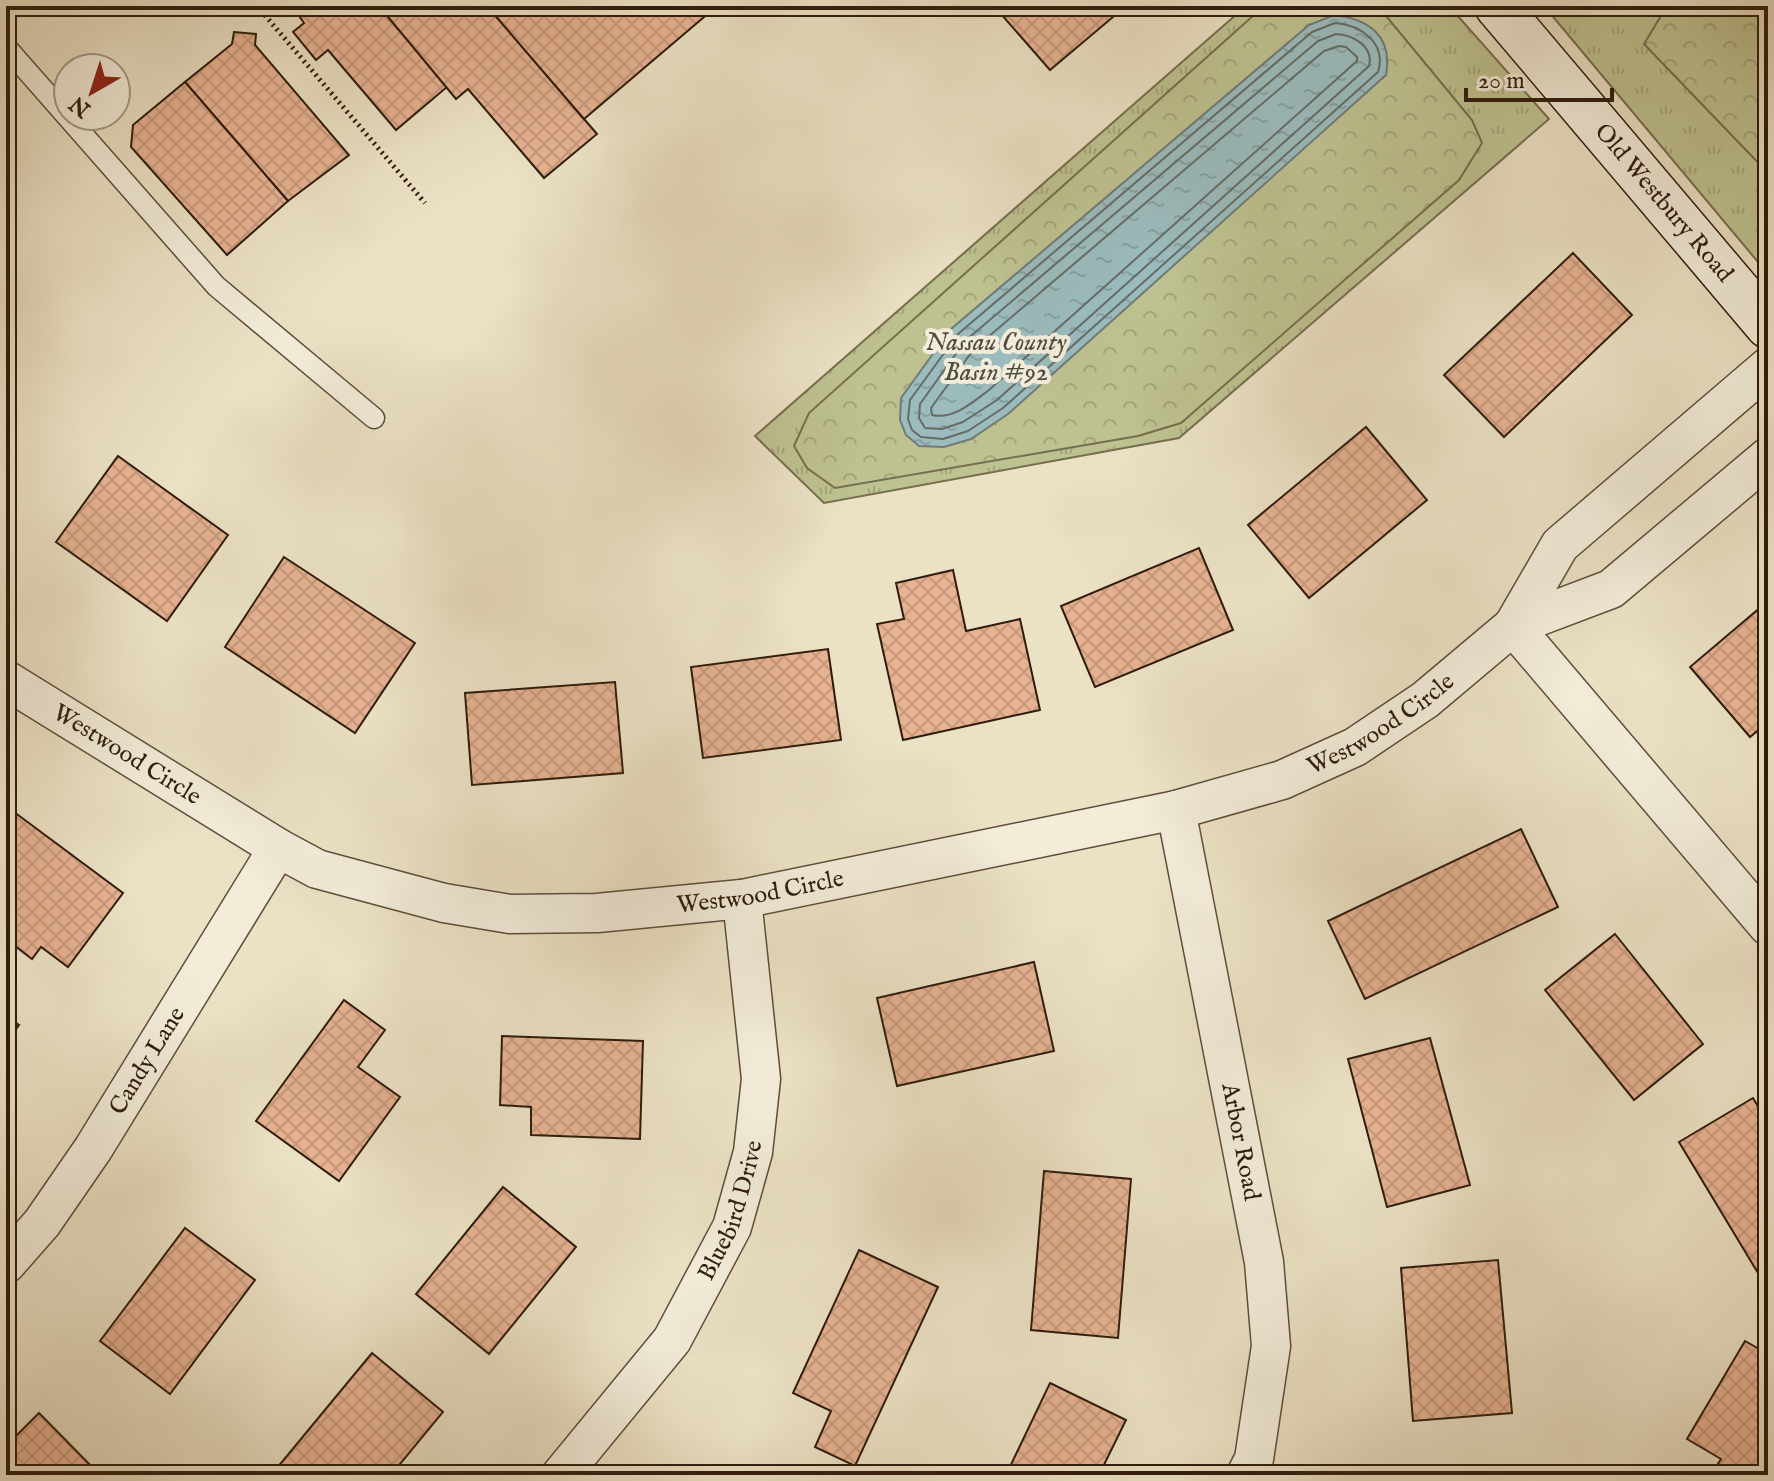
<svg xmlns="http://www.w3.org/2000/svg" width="1774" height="1481" font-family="'IM FELL English',serif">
	<defs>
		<pattern id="grass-tufts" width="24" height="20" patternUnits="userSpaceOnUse" patternTransform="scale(2)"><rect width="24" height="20" fill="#bec190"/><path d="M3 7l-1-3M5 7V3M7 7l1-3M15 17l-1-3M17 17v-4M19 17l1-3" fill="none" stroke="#a4a57b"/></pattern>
		<pattern id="forest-crowns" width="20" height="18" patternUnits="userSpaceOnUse" patternTransform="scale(2)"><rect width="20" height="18" fill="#bec190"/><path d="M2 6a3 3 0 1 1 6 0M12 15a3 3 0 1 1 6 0" fill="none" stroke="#a4a57b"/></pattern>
		<pattern id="water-ripples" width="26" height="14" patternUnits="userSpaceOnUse" patternTransform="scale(2)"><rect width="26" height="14" fill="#9bbbbd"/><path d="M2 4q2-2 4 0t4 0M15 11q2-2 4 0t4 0" fill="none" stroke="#86a0a1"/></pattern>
		<pattern id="building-cross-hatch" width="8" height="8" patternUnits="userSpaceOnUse" patternTransform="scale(2)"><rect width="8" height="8" fill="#e6b291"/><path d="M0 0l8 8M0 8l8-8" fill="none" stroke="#c6987c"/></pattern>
	</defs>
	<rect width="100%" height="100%" fill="#ebe1c5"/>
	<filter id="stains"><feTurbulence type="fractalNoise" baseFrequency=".0025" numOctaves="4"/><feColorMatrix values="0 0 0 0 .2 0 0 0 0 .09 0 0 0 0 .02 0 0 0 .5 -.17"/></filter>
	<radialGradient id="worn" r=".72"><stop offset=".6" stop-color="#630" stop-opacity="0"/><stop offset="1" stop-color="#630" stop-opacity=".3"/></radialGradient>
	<g fill="url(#grass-tufts)" stroke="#766e4e" stroke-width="2">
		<path d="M1246 6H1449L1549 119 1179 438 824 503 755 436Z"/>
		<path d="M1544 6H1768V274Z"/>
	</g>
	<g fill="url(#forest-crowns)" stroke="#766e4e" stroke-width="2">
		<path d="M1264 6H1378L1472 120 1482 143 1459 180 1181 423 1138 436 835 488 807 468 794 446 809 413Z"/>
		<path d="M1676 6H1768V173L1644 44 1662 14Z"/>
	</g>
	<path fill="url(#water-ripples)" stroke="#707b77" stroke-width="2" d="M1334 15C1370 19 1393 37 1386 75L1008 414 971 439 944 447 919 446 906 435 900 420 901 398 951 329 1309 25Z"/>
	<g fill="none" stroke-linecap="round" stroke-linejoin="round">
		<g stroke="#656c65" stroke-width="2">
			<path d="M1335 23C1361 25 1387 43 1378 72L1003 408 968 431 943 439 921 437 912 430 908 419 910 400 958 334 1312 32Z"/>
			<path d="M1336 34C1353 35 1374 46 1369 66L997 400 963 422 942 429 925 428 919 418 920 404 965 341 1318 41Z"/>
			<path d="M1339 46 1346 47 1357 57V61L989 390C973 402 953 420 932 415L931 408 974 349 1324 51Z"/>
		</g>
	</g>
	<g fill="url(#building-cross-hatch)" stroke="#2f1c0d" stroke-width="2">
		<path d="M292 6H379L447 87 396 130 328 50 316 60 293 32 304 23Z"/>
		<path d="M379 6H487L597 134 544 178 468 89 456 99Z"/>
		<path d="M487 6H717L584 119Z"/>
		<path d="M994 6H1126L1050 70Z"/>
		<path d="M234 32 256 34 255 45 349 155 288 201 185 82 232 44Z"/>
		<path d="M185 82 288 201 227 255 131 147 133 125Z"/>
		<path d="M1573 253 1632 315 1504 437 1444 375Z"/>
		<path d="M1366 427 1427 500 1309 598 1248 525Z"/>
		<path d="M118 456 228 535 167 621 56 542Z"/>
		<path d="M1199 548 1233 630 1095 687 1061 606Z"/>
		<path d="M284 557 415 643 355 733 225 647Z"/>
		<path d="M953 570 966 631 1020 619 1040 710 903 740 877 624 904 619 896 583Z"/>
		<path d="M1768 601V722L1750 737 1690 667Z"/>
		<path d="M828 649 841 740 703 758 691 667Z"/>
		<path d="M615 682 623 773 472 785 465 693Z"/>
		<path d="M6 806 123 893 68 967 41 947 32 959 6 939Z"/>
		<path d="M1521 829 1558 907 1365 999 1328 921Z"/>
		<path d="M1615 934 1703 1044 1634 1100 1545 990Z"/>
		<path d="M1034 962 1054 1051 897 1086 877 998Z"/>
		<path d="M344 1000 385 1030 358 1067 400 1097 339 1181 256 1121Z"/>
		<path d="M6 1016 19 1025 6 1043Z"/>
		<path d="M502 1036 643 1041 640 1139 531 1135V1107L500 1105Z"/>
		<path d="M1430 1038 1470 1185 1387 1207 1348 1059Z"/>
		<path d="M1753 1098 1768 1123V1267L1758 1273 1679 1142Z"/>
		<path d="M1044 1171 1131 1179 1118 1338 1031 1330Z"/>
		<path d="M503 1187 576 1247 489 1354 416 1294Z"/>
		<path d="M185 1228 255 1280 170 1394 100 1341Z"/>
		<path d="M859 1250 938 1287 855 1466 815 1447 831 1411 793 1393Z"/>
		<path d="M1498 1260 1512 1413 1413 1421 1401 1268Z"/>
		<path d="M1745 1341 1768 1354V1475H1711L1721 1459 1687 1439Z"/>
		<path d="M372 1353 443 1412 391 1475H285L277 1468Z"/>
		<path d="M1050 1383 1126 1420 1099 1475H1006Z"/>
		<path d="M39 1413 97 1472 93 1475H6V1446Z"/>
	</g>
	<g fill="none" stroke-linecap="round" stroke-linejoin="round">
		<defs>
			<path id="service" d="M6 47 216 286 374 418"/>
			<g id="minor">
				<path d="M1513 626 1768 926"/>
				<path d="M1513 626 1560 545 1768 367"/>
				<path id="s1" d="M6 680 278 848 317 869 444 903 510 914 597 913 742 899 1176 810 1282 780 1355 747 1425 700 1513 626 1611 589 1768 457"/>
				<path id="s2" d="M1176 810 1264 1262 1271 1346 1254 1459 1246 1475"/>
				<path id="s3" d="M6 1264 42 1223 93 1149 278 848"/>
				<path id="s4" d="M561 1475 672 1340 732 1227 753 1152 761 1079 742 899"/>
			</g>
			<g id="secondary">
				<path id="s5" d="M1497 6 1768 326"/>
			</g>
		</defs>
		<use href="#service" stroke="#5e4d3b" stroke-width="23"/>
		<use href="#minor" stroke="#5e4d3b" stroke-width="41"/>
		<use href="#secondary" stroke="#2f1c0d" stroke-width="47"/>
		<path stroke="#2f1c0d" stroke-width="5" stroke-dasharray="2 4" stroke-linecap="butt" d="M257 6 425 203"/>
		<use href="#service" stroke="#f2ecd9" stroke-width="20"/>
		<use href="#minor" stroke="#f2ecd9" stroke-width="38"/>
		<use href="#secondary" stroke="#f2ecd9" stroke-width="44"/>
	</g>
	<g text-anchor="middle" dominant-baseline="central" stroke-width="8" stroke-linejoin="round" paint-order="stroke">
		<g font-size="24" fill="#2f1c0d" stroke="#f2ecd9">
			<text stroke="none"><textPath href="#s5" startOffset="258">Old Westbury Road</textPath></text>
			<text stroke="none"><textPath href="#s1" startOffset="1462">Westwood Circle</textPath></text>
			<text stroke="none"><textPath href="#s1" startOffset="142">Westwood Circle</textPath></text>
			<text stroke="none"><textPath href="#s1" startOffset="814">Westwood Circle</textPath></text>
			<text stroke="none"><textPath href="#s3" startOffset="248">Candy Lane</textPath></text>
			<text stroke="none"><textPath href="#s2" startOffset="338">Arbor Road</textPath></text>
			<text stroke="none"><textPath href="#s4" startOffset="318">Bluebird Drive</textPath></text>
		</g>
		<g font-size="26" font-style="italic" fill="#4f4c42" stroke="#f2ecd9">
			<text x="996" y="342">Nassau County<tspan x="996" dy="30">Basin #92</tspan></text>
		</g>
	</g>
	<rect width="1774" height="1481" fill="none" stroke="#ebe1c5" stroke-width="32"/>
	<rect x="8" y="8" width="1758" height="1465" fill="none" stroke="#2f1c0d" stroke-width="4"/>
	<rect x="16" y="16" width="1742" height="1449" fill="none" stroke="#2f1c0d" stroke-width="2"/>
	<g transform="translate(92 92) rotate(219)"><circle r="38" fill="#f2ecd9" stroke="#a49987" stroke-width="2"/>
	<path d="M0-6L14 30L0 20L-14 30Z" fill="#8f2418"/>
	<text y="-12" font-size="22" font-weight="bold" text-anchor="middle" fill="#2f1c0d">N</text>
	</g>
	<path d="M1466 88v12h146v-12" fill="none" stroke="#2f1c0d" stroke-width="4"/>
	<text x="1478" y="88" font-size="24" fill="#2f1c0d" stroke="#f2ecd9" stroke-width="6" paint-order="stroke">20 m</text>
	<rect width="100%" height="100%" filter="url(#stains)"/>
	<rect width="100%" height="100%" fill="url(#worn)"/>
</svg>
